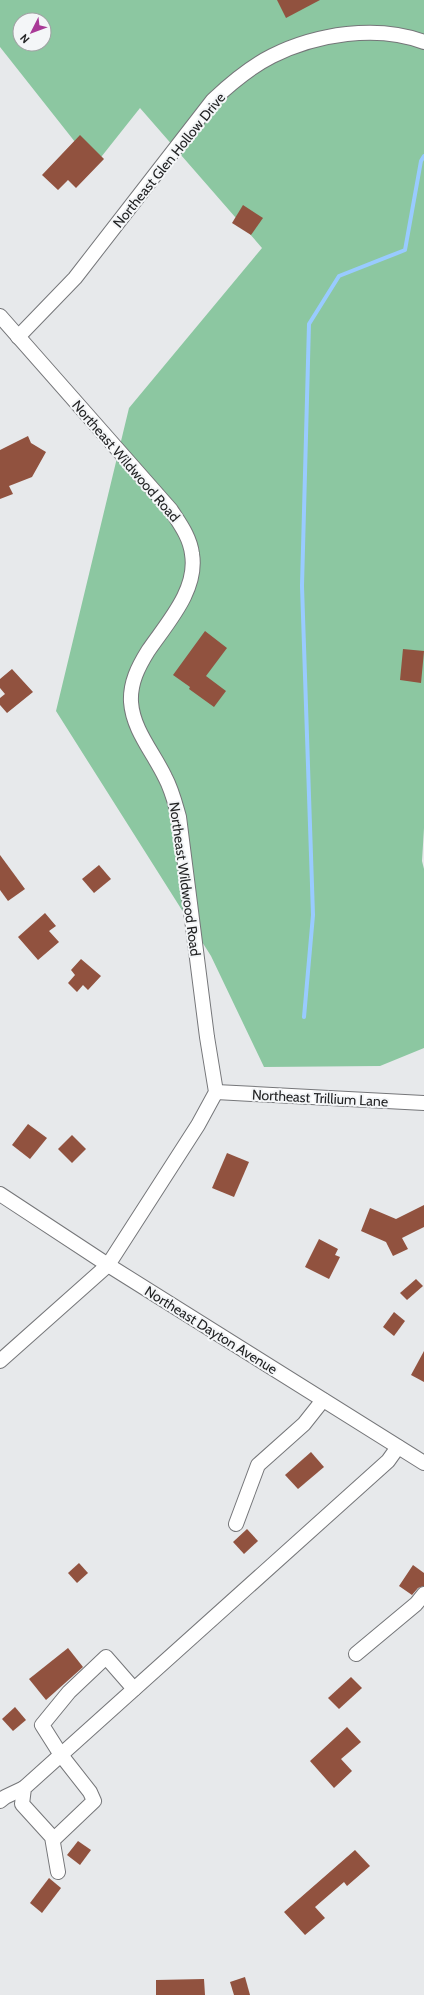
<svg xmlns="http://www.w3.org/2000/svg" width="424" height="1995" font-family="Cabin,sans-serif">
	<rect width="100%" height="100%" fill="#e7e9eb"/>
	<path fill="#8cc7a1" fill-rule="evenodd" d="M0 0H424V828L422 861 424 869V1048L380 1066 264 1067 211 956 56 711 129 408 262 248 140 108 94 166 0 47ZM20 20H44V44H20Z"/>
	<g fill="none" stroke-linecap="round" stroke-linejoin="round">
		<path stroke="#99cbff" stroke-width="4" d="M304 1017 313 915 302 586 309 324 339 276 405 250 421 161 424 156"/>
	</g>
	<g fill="#91523f">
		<path d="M277 0H320L286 18Z"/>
		<path d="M80 135 104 159 76 188 68 180 58 190 42 175Z"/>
		<path d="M243 205 263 218 251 235 232 223Z"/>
		<path d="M28 436 31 443 46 452 32 477 9 486 13 494 0 499V450Z"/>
		<path d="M205 631 227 648 206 676 226 691 214 707 189 689 190 687 173 675Z"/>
		<path d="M403 649 424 651 421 683 400 680Z"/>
		<path d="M12 669 33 692 7 713 0 705V698L5 694 0 688V679Z"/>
		<path d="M0 855 25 889 8 901 0 890Z"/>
		<path d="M99 865 111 879 94 893 82 879Z"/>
		<path d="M45 913 56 926 49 931 59 942 38 960 18 937Z"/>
		<path d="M81 959 101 976 88 990 83 985 77 992 68 983 75 975 71 970Z"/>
		<path d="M28 1124 47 1138 30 1159 12 1145Z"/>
		<path d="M72 1135 86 1149 72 1163 58 1149Z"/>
		<path d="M227 1153 249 1162 234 1197 212 1188Z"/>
		<path d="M424 1205V1227L402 1238 408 1249 393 1256 386 1242 361 1231 370 1208 396 1219Z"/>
		<path d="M319 1239 338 1249 335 1255 340 1257 329 1279 305 1267Z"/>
		<path d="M416 1279 423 1286 407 1300 400 1293Z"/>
		<path d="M394 1312 405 1321 394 1336 383 1327Z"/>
		<path d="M424 1351V1382L411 1375Z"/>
		<path d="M311 1452 324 1467 298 1489 285 1475Z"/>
		<path d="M247 1529 258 1541 244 1554 233 1542Z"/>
		<path d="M79 1563 88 1573 77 1583 68 1573Z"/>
		<path d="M413 1565 424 1573V1586L418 1588 412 1595 399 1586Z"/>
		<path d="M68 1648 83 1667 46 1700 29 1679Z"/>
		<path d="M351 1677 362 1688 339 1709 328 1698Z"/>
		<path d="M15 1707 26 1720 13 1731 2 1719Z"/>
		<path d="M347 1727 361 1742 341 1759 352 1771 334 1788 310 1761Z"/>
		<path d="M78 1841 91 1850 80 1865 67 1855Z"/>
		<path d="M355 1850 370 1866 347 1886 344 1882 315 1907 325 1918 305 1935 284 1912Z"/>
		<path d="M49 1878 61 1888 42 1913 30 1903Z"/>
		<path d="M245 1977 250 1995H234L230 1982Z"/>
		<path d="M204 1979 205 1995H156V1980Z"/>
	</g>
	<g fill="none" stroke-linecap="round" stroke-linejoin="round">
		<defs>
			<g id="minor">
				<path d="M0 316 171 510C180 524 190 537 192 554 198 590 167 623 148 651 138 667 130 683 131 702 133 730 153 752 165 777 172 790 175 803 179 817L207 1037 216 1092 198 1125 108 1265 0 1361"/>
				<path d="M18 337 75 278 213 100C230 84 250 67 272 56 316 34 377 24 424 42"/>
				<path d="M216 1092 424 1103"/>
				<path d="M0 1194 108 1265 424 1463"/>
				<path d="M236 1524 258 1465 304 1424 323 1400"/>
				<path d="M356 1654 416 1604 424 1594"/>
				<path d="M0 1801 5 1797 24 1788"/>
				<path d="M53 1840 94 1801 90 1792 61 1755 42 1725 69 1692 106 1657 134 1689"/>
				<path d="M58 1872 52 1837 22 1804 24 1788 388 1461 398 1447"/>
			</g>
		</defs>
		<use href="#minor" stroke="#757679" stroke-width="16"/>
		<use href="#minor" stroke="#fff" stroke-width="14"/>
	</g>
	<g text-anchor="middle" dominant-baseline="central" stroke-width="4" stroke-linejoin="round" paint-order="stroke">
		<g font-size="14" fill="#232425" stroke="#f4f6f8">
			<text transform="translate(169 160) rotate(-51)">Northeast Glen Hollow Drive</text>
			<text transform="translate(126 461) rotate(49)">Northeast Wildwood Road</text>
			<text transform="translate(185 879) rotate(82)">Northeast Wildwood Road</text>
			<text transform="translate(320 1098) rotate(3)">Northeast Trillium Lane</text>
			<text transform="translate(211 1330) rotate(32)">Northeast Dayton Avenue</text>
		</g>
	</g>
	<g transform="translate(32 32) rotate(228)"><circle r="19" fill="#f4f6f8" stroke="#a0a2a4"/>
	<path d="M0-3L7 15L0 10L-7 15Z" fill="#a93a97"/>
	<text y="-6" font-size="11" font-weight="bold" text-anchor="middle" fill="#232425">N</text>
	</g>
</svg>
